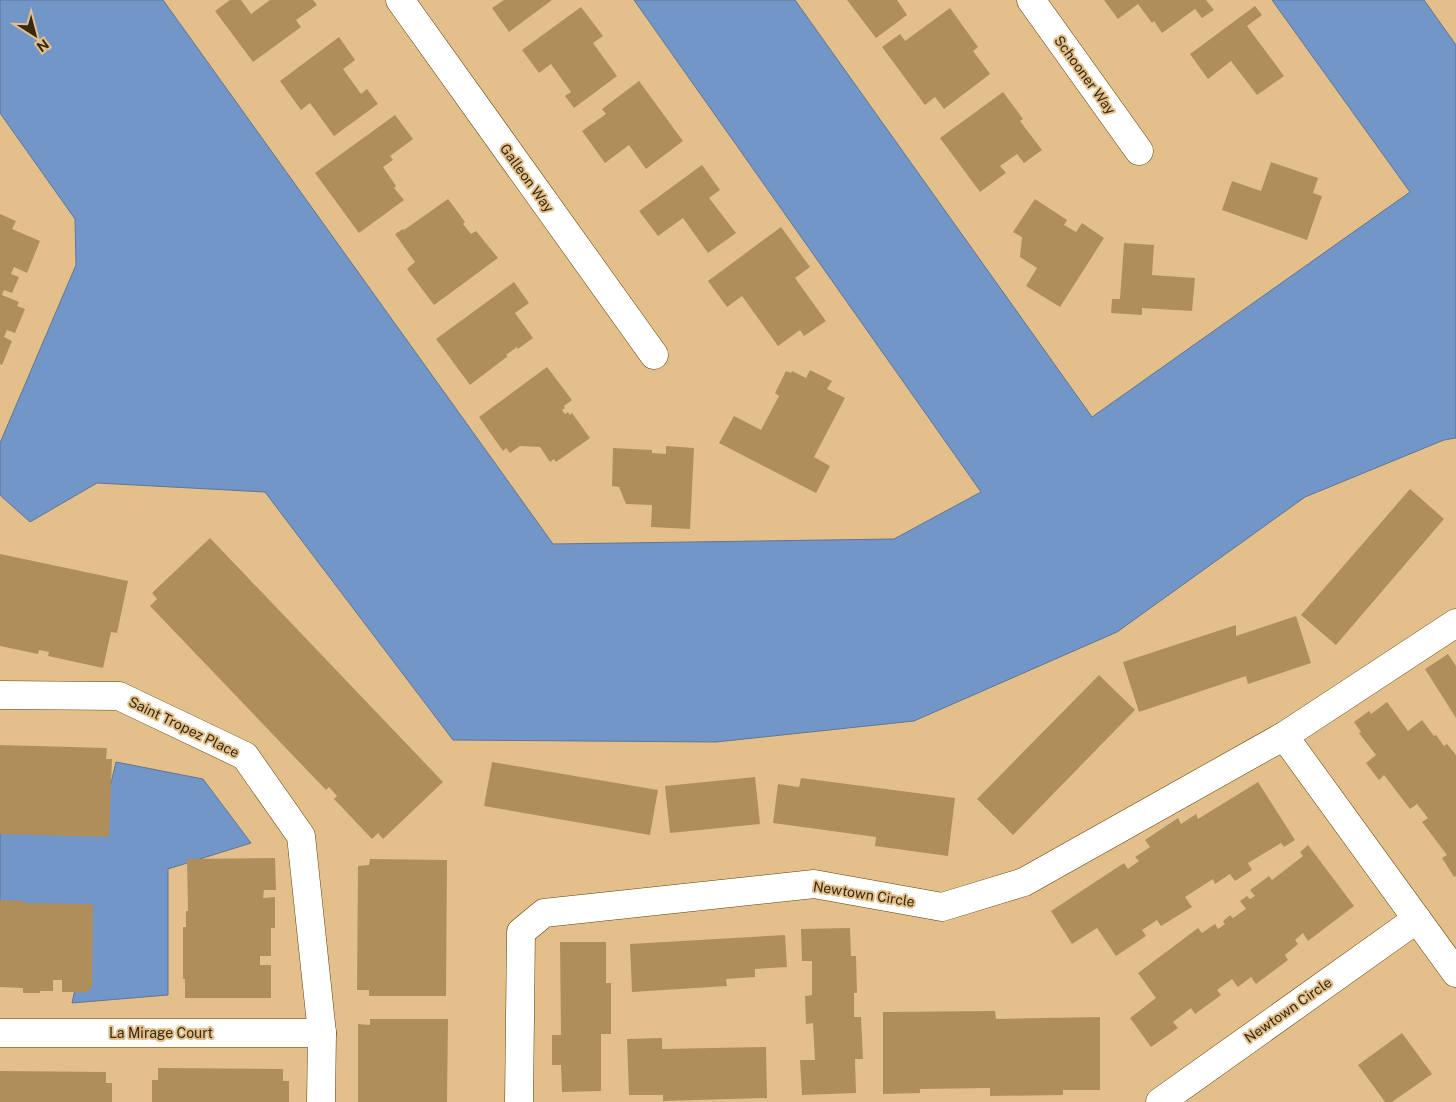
<svg xmlns="http://www.w3.org/2000/svg" width="1456" height="1102" font-family="'Public Sans',sans-serif">
	<rect width="100%" height="100%" fill="#e3c08b"/>
	<g fill="#7396c8" stroke="#617592">
		<path d="M0 0H163L553 544 894 539 981 492 634 0H795L1092 417 1410 192 1272 0H1424L1456 45V438L1444 440 1305 497 1117 632 914 721 716 742 453 740 265 492 97 483 30 522 0 495V443L76 265 75 219 0 113Z"/>
		<path d="M116 762 203 779 251 843 168 869V995L72 1003 93 907 0 903V824L100 829Z"/>
	</g>
	<g fill="#b08e5b">
		<path d="M230 0H241L251 14 270 0H313L317 5 296 20 301 27 253 62 215 11Z"/>
		<path d="M504 0H552L509 32 492 8Z"/>
		<path d="M847 0H897L907 15 876 38Z"/>
		<path d="M1104 0H1206L1214 10 1202 18 1195 9 1162 33 1154 21 1152 23 1138 4 1118 19Z"/>
		<path d="M1255 6 1262 15 1247 26 1284 76 1257 95 1231 61 1208 79 1190 54Z"/>
		<path d="M581 7 603 36 593 43 617 76 574 108 565 96 571 92 551 64 539 73 522 50Z"/>
		<path d="M950 8 978 47 973 51 990 74 944 109 935 97 925 105 882 47 900 34 905 41Z"/>
		<path d="M339 37 355 60 343 69 361 94 367 89 378 104 334 136 310 103 301 110 280 81Z"/>
		<path d="M639 81 683 141 646 169 629 145 605 163 582 131 606 114 602 109Z"/>
		<path d="M1003 92 1023 119 1020 121 1042 150 1024 163 1017 154 1000 166 1006 173 980 192 940 138Z"/>
		<path d="M395 115 413 139 390 156 393 160 383 167 396 186 394 188 404 200 359 233 315 173Z"/>
		<path d="M1271 162 1318 178 1313 193 1322 196 1307 240 1222 210 1232 181 1261 191Z"/>
		<path d="M702 165 720 190 709 198 736 233 708 253 683 218 658 236 639 211Z"/>
		<path d="M448 199 465 222 463 224 471 234 476 231 498 258 434 305 407 269 415 262 395 234 403 229 404 230Z"/>
		<path d="M1035 199 1067 220 1064 225 1076 232 1082 223 1104 238 1060 307 1026 286 1037 268 1020 257 1022 237 1013 232Z"/>
		<path d="M0 214 16 221 12 229 40 241 27 273 14 267 11 274 19 277 12 293 4 290 2 295 19 302 17 306 25 309 15 333 7 330 4 337 12 341 2 365 0 364Z"/>
		<path d="M781 227 810 267 795 278 826 321 804 336 800 330 778 346 742 296 727 307 708 281Z"/>
		<path d="M1124 243 1154 245 1152 275 1195 278 1192 311 1142 308V315L1111 313 1112 299H1120Z"/>
		<path d="M514 282 529 303 515 313 533 338 518 349 517 347 506 355 508 356 470 385 436 339Z"/>
		<path d="M547 367 572 400 564 406 565 408 562 410 565 414 568 412 570 415 572 413 590 438 556 462 554 459 550 462 540 447 520 446 510 453 506 448 503 451 479 417Z"/>
		<path d="M810 370 832 381 827 389 845 398 814 457 830 466 816 493 719 443 734 416 761 430 779 396 775 393 786 371 791 373 792 371 806 378Z"/>
		<path d="M666 446 694 448 690 529 651 527 652 505 626 504 619 487 612 486 613 448 652 450V453L666 454Z"/>
		<path d="M1410 489 1444 519 1336 645 1301 615Z"/>
		<path d="M210 538 443 782 383 839 378 833 372 839 334 799 337 796 329 787 326 790 150 606 157 599 152 593Z"/>
		<path d="M0 554 128 581 117 633 111 632 103 668 48 656 49 652 39 650 38 654 0 646Z"/>
		<path d="M1296 616 1311 663 1248 684 1246 676 1139 712 1123 662 1236 625V636Z"/>
		<path d="M1448 654 1456 666V718L1425 669Z"/>
		<path d="M1099 675 1135 710 1013 835 977 799Z"/>
		<path d="M1387 702 1408 731 1422 720 1434 736 1436 735 1444 746 1447 744 1456 755V876L1454 877 1442 858 1447 855 1422 822 1428 818 1417 804 1410 809 1384 775 1379 780 1366 763 1376 755 1359 733 1361 732 1354 722 1369 711 1371 714Z"/>
		<path d="M0 745 107 748 106 759H112L109 837 0 834Z"/>
		<path d="M492 762 658 790 650 835 484 806Z"/>
		<path d="M755 777 760 824 670 833 665 786Z"/>
		<path d="M801 778 955 798 948 856 875 846 876 837 773 823 778 784 799 787Z"/>
		<path d="M1258 782 1295 840 1284 847 1281 843 1248 863 1252 870 1235 881 1230 874 1215 884 1213 879 1185 897 1192 907 1161 926 1157 920 1142 930 1146 936 1116 956 1097 928 1072 944 1051 911 1124 863 1128 869 1139 861 1135 857 1150 847 1145 840 1178 818 1181 824 1196 814 1198 819Z"/>
		<path d="M1308 845 1354 906 1308 941 1303 933 1295 940 1298 944 1285 955 1288 960 1256 984 1251 977 1238 987 1232 979 1217 990 1221 995 1195 1014 1191 1008 1173 1022 1178 1028 1151 1047 1130 1018 1156 998 1138 973 1198 928 1202 933 1215 924 1218 929 1225 924 1223 921 1230 915 1233 918 1246 909 1240 901 1247 896 1250 899 1255 896 1250 890 1269 876 1272 880 1303 856 1300 852Z"/>
		<path d="M275 858 276 890H264L263 898 275 897V928H271V956H260V965H271V998H185V979H183V927H186V911H188L187 859Z"/>
		<path d="M370 859 447 860 446 996H369V990H357L358 866 369 865Z"/>
		<path d="M0 900 24 901V903L93 904 92 988H89V992H62V980H53V991H40V993H23V988L0 987Z"/>
		<path d="M850 928 851 956H856L857 993H854V1017H861L863 1059H855L856 1093 802 1095 800 1060H815L813 1023 806 1024 805 996 812 995V961H802L801 929Z"/>
		<path d="M785 935 787 967 755 969V977L726 979 727 986 632 992 630 944Z"/>
		<path d="M560 942H606V983H611V1034H601V1091L562 1092 561 1065H552V1035H561Z"/>
		<path d="M995 1011 996 1019 1100 1017V1090H1063V1095L990 1096V1088L920 1089V1093L883 1094V1012Z"/>
		<path d="M370 1019H448L447 1102H358V1024L370 1025Z"/>
		<path d="M1402 1033 1432 1074 1392 1102H1385L1358 1065Z"/>
		<path d="M662 1038V1049L766 1047 767 1098 663 1101V1095H629L627 1039Z"/>
		<path d="M158 1068 283 1069V1081H289V1102H152V1080H158Z"/>
		<path d="M0 1071 106 1072V1083H112V1102H0Z"/>
	</g>
	<g fill="none" stroke-linecap="round" stroke-linejoin="round">
		<defs>
			<g id="street">
				<path d="M400 0 654 355"/>
				<path d="M1031 0 1139 151"/>
				<path d="M0 695 119 696 245 756 301 836 322 1033 321 1102"/>
				<path d="M1284 736 1456 973"/>
				<path d="M0 1033H322"/>
				<path d="M519 1102 521 932 544 913 814 884 942 907 1024 882 1284 736 1456 623"/>
				<path d="M1160 1102 1417 919"/>
			</g>
		</defs>
		<use href="#street" stroke="#5f4107" stroke-width="29"/>
		<use href="#street" stroke="#fff" stroke-width="28"/>
	</g>
	<g text-anchor="middle" dominant-baseline="central" stroke-width="4" stroke-linejoin="round" paint-order="stroke">
		<g font-size="14" fill="#362813" stroke="#e3c08b">
			<text transform="translate(1085 75) rotate(54)">Schooner Way</text>
			<text transform="translate(527 178) rotate(54)">Galleon Way</text>
			<text transform="translate(184 727) rotate(26)">Saint Tropez Place</text>
			<text transform="translate(864 894) rotate(9)">Newtown Circle</text>
			<text transform="translate(1288 1010) rotate(-35)">Newtown Circle</text>
			<text x="161" y="1033">La Mirage Court</text>
		</g>
	</g>
	<g transform="translate(35 35) rotate(144)" stroke="#e3c08b" stroke-width="4" paint-order="stroke">
	<path d="M0-4L9 19L0 12L-9 19Z" fill="#362813"/>
	<text y="-8" font-size="14" font-weight="bold" text-anchor="middle" fill="#362813">N</text>
	</g>
</svg>
